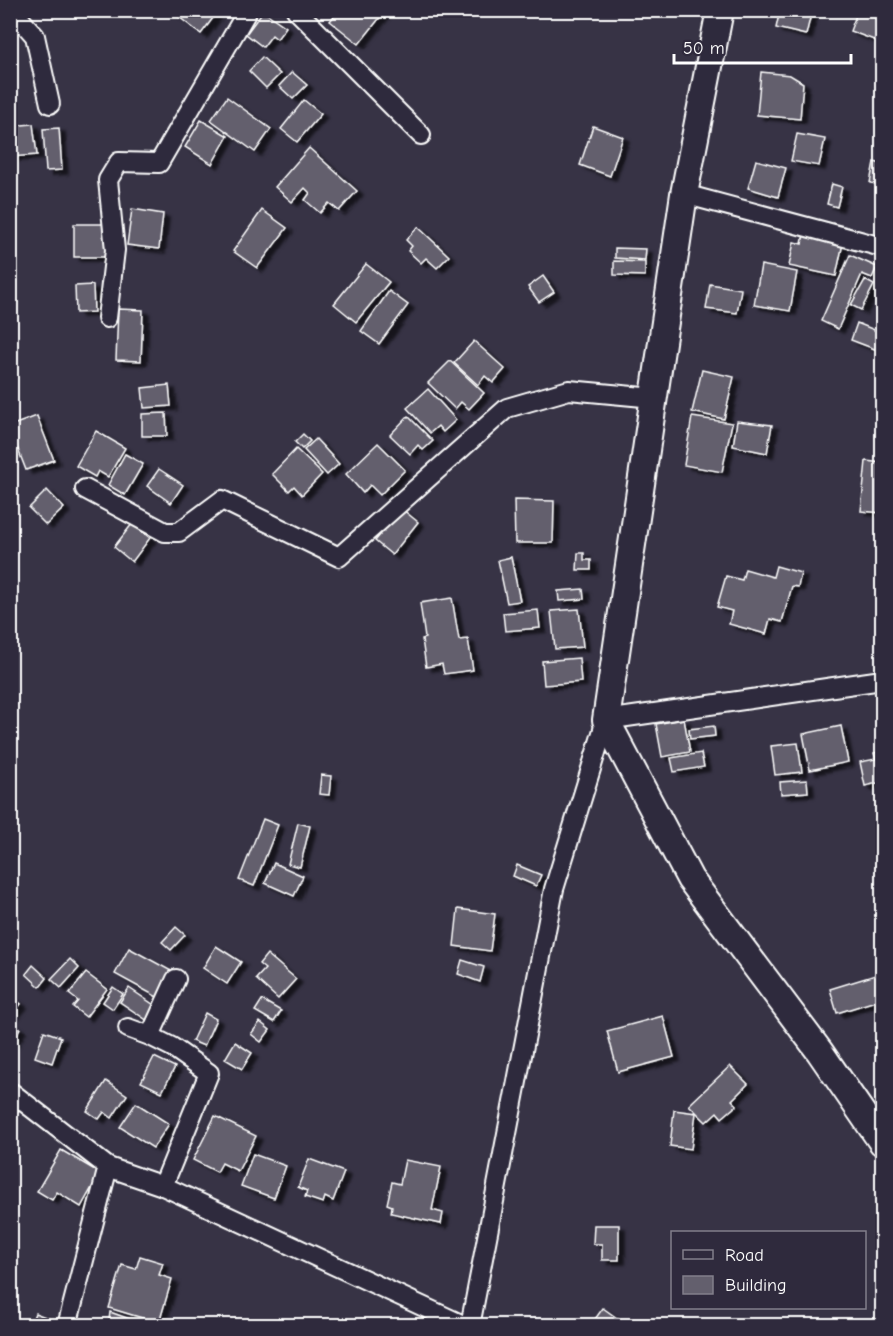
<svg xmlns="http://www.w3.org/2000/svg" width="893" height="1336" font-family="'Comic Neue',sans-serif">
	<defs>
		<filter id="shadow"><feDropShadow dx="6" dy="4" stdDeviation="1.5" flood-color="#0009"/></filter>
	</defs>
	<rect width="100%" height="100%" fill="#373345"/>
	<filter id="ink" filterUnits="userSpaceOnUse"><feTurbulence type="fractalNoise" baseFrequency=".0167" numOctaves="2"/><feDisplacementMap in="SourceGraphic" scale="12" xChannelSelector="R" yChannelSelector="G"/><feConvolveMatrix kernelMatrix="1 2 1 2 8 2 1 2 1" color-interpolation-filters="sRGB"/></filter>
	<g filter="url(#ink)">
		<g fill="#635f6d" stroke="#fff" stroke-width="1.5" filter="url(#shadow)">
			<path d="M170 10H219L201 34Z"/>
			<path d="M339 10H386L359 44 330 21Z"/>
			<path d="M780 10H812L806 35 776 28Z"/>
			<path d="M858 10H864L882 17V43L850 31Z"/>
			<path d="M263 11 286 27 277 39 272 35 263 47 246 34Z"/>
			<path d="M262 57 280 74 266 88 249 71Z"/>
			<path d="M292 72 307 85 293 99 279 86Z"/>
			<path d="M761 72 790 75 803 83 800 119 757 115Z"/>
			<path d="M227 97 271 129 255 152 211 120Z"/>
			<path d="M304 100 321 114 297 142 281 129Z"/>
			<path d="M201 120 228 136 212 164 185 147Z"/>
			<path d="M33 124 37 155 10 157V126Z"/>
			<path d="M593 126 623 137 610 176 580 165Z"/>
			<path d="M59 128 62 170 46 171 43 129Z"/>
			<path d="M797 134 825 139 819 166 791 161Z"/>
			<path d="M309 148 357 191 339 211 329 203 320 213 305 200 310 193 305 188 292 202 275 187Z"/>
			<path d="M756 160 786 168 778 197 748 188Z"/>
			<path d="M874 162 882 164V185L870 183Z"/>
			<path d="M832 184 842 187 837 207 827 204Z"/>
			<path d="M132 209 163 214 159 249 127 245Z"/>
			<path d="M262 210 287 228 257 268 233 251Z"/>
			<rect x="74" y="224" width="33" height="33"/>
			<path d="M418 227 449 256 437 268 426 258 421 263 408 251 412 246 406 240Z"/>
			<path d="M804 234 843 243 836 276 789 266 794 242 802 244Z"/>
			<path d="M615 248 646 249 645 260 615 258Z"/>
			<path d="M850 255 877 267 872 278 862 274 838 329 821 321Z"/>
			<path d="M614 261 645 262V276L614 275Z"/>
			<path d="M366 264 389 282 356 322 334 304Z"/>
			<path d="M761 265 797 272 790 311 754 305Z"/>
			<path d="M543 276 554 292 539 302 528 287Z"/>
			<path d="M865 280 874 285 861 310 851 305Z"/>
			<path d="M710 284 741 289 737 313 706 309Z"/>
			<path d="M93 285 94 312 76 313 75 286Z"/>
			<path d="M389 291 408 305 379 344 361 331Z"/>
			<path d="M118 309 143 310 141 361 116 360Z"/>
			<path d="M857 323 882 333V345L880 351 851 340Z"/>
			<path d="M474 341 505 369 493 383 485 376 478 385 454 363Z"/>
			<path d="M450 361 484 393 469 409 461 402 455 409 428 383Z"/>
			<path d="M702 370 734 377 724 419 692 412Z"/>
			<path d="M169 385 171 406 144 408 142 388Z"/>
			<path d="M428 389 456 420 443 432 438 426 430 433 407 408Z"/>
			<path d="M166 413 167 436H142V414Z"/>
			<path d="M37 416 54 460 26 470 10 429V426Z"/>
			<path d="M408 416 433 441 423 450 418 445 410 454 390 435Z"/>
			<path d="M692 417 732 423 722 472 684 465Z"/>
			<path d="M737 421 772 425 767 453 733 446Z"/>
			<path d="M96 431 125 448 108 477 98 471 95 477 76 466Z"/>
			<path d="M303 434 310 441 302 449 295 442Z"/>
			<path d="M316 439 339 464 327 475 304 450Z"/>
			<path d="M378 443 405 470 380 495 370 485 363 493 346 474Z"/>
			<path d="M296 449 322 474 302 495 294 486 289 491 272 474Z"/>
			<path d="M125 454 143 464 125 495 108 485Z"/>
			<path d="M866 461 882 463V513L861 511Z"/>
			<path d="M159 469 183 485 171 503 147 486Z"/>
			<path d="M47 490 64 508 46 525 29 508Z"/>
			<path d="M514 500 554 501 553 543H515Z"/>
			<path d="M402 509 418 522 392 555 375 541Z"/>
			<path d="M132 524 150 538 132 562 114 547Z"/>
			<path d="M578 553H584V560H591V570H577Z"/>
			<path d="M511 557 520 601 507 603 498 560Z"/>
			<path d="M776 566 801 573 798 587 792 586 782 622 770 619 766 634 729 624 732 611 717 607 726 576 742 580 745 569 773 577Z"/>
			<path d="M583 589 584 599 559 601 558 591Z"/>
			<path d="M452 598 459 640 468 639 473 670 444 674 442 664 426 667 422 639 425 638 420 603Z"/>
			<path d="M579 609 583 647 555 649 551 611Z"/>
			<path d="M538 610 540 628 505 631 503 613Z"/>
			<path d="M579 658 581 682 544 685 542 661Z"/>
			<path d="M684 719 690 752 662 757 656 724Z"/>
			<path d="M714 726 715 736 690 739 689 729Z"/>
			<path d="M841 726 848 762 810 770 803 734Z"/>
			<path d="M798 743 802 772 775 775 771 746Z"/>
			<path d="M882 751V782L865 786 860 762 876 759 874 753Z"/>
			<path d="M701 753 704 767 674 772 671 758Z"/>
			<path d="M321 775 331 776 329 795 319 794Z"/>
			<path d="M807 780 808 792 781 794 780 782Z"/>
			<path d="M263 819 278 825 254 886 239 880Z"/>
			<path d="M298 823 310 826 300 867 288 864Z"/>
			<path d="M274 863 303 876 294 896 265 883Z"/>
			<path d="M517 865 541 875 536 886 513 876Z"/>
			<path d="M458 909 495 914 490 951 454 946Z"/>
			<path d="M176 927 185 935 171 950 162 942Z"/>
			<path d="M216 946 241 962 227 984 203 968Z"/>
			<path d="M129 948 173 972 159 998 115 974Z"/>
			<path d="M267 954 296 979 278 999 256 979 265 969 259 964Z"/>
			<path d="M70 959 79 968 61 988 51 979Z"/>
			<path d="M462 960 484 967 480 982 458 974Z"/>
			<path d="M33 965 47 978 40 987 26 974Z"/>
			<path d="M86 973 107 989 86 1017 73 1007 78 1001 69 994Z"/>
			<path d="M882 973V999L837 1013 830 989Z"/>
			<path d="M113 987 123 994 113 1009 103 1002Z"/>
			<path d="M129 988 157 1007 148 1021 120 1002Z"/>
			<path d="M10 996 21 1004 11 1016 10 1015Z"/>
			<path d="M262 1000 281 1011 274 1022 255 1011Z"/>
			<path d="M205 1013 216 1019 204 1046 192 1041Z"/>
			<path d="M663 1016 674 1057 618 1072 607 1031Z"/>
			<path d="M10 1022 20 1028 12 1042H10Z"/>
			<path d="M260 1022 270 1030 261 1042 251 1034Z"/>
			<path d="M44 1031 61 1037 52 1063 35 1057Z"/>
			<path d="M235 1042 252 1053 242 1069 225 1059Z"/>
			<path d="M154 1057 175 1067 162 1092 141 1082Z"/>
			<path d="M730 1066 748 1084 732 1100 737 1105 722 1118 717 1112 706 1122 689 1105Z"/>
			<path d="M106 1081 127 1095 112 1118 104 1112 99 1119 87 1111Z"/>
			<path d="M136 1103 169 1124 153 1148 120 1127Z"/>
			<path d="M674 1110 696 1113 691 1149 670 1146Z"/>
			<path d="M215 1116 256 1136 238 1171 222 1163 217 1172 193 1160Z"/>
			<path d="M61 1150 100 1173 81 1207 57 1192 52 1200 37 1191Z"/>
			<path d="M253 1154 286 1166 274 1198 241 1186Z"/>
			<path d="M309 1159 344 1172 333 1201 325 1197 323 1203 305 1197 307 1191 298 1187Z"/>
			<path d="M405 1160 441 1167 432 1210 443 1213 441 1224 391 1213 392 1206 387 1204 392 1182 400 1184Z"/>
			<path d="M594 1225H619V1260H602V1244H593Z"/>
			<path d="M140 1256 163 1263 159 1275 172 1279 159 1323 109 1308 122 1265 136 1269Z"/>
			<path d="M603 1308 628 1326H590Z"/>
			<path d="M110 1312 149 1326H124L109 1320Z"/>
			<path d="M35 1313 48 1318 45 1326H30Z"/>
		</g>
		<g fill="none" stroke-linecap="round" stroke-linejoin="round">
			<defs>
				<g id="street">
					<path d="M12 10 35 36 50 104"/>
					<path d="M296 10 421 135"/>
					<path d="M684 194 882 247"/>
					<path d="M107 318 115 250 108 180 119 162 159 163 248 10"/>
					<path d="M85 489 165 532H179L222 500 339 557 507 408 569 390 654 398"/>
					<path d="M128 1028 150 1036 172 1047 209 1073 163 1186"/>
					<path d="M150 1036 176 979"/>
					<path d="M11 1092 108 1167 163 1186 465 1326"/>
					<path d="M67 1326 108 1167"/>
					<path d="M470 1326 554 889 606 720 882 680"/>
				</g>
				<path id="secondary" d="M720 10 684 194 606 720 690 879 820 1052 882 1142"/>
			</defs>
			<use href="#street" stroke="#fff" stroke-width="22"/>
			<use href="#secondary" stroke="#fff" stroke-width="30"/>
			<use href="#street" stroke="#2f2a3d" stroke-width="18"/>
			<use href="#secondary" stroke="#2f2a3d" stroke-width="26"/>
		</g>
	</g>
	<rect width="893" height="1336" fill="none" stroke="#2f2a3d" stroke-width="36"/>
	<rect x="18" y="18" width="857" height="1300" fill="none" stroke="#fff" stroke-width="2" filter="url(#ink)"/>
	<rect x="671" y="1231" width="195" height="78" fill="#2f2a3d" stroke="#827f8b" stroke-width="1.5"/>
	<rect x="683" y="1250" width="30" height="9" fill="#2f2a3d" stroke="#827f8b" stroke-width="1.5"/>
	<text x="725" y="1261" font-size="18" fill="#ffffff">Road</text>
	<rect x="683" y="1276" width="30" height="18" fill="#635f6d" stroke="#827f8b" stroke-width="1.5"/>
	<text x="725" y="1291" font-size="18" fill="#ffffff">Building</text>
	<path d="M674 54v9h177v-9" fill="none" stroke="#ffffff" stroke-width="3"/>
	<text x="683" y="54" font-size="18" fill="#ffffff" stroke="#2f2a3d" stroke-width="4.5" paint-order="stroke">50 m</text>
</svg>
